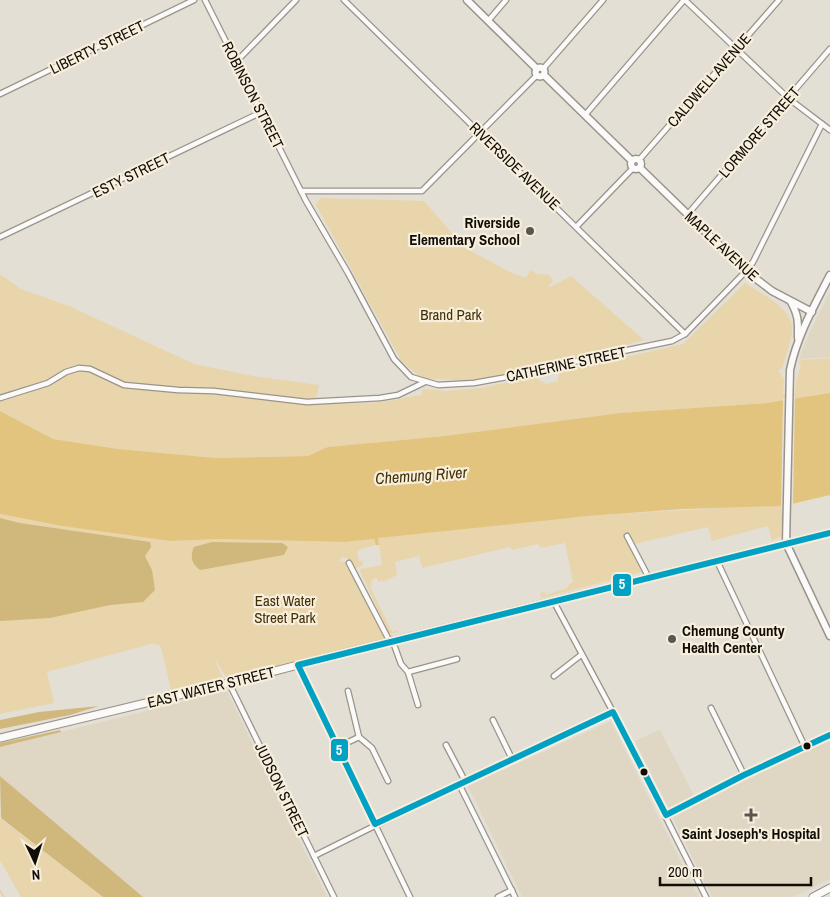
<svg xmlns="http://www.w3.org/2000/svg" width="830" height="897" font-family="'Archivo Narrow',sans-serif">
	<rect width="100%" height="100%" fill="#e4dfd5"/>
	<g fill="#dfd6c4">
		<path d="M830 291V357L799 359 808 336Z"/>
		<path d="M227 691 327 897H143L0 776V747Z"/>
		<path d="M611 721 657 814 699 897H522L468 786Z"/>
		<path d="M660 730 698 803 830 740V879L793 897H712L635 741Z"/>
	</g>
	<g fill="#e8d5ab">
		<path d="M320 198 424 201 465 248 510 272 526 278 530 270 537 274 548 275 553 279 552 283 548 286 550 287 571 276 644 340 533 369 468 381 422 378 402 362 316 205Z"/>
		<path d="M0 274 21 289 69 306 194 364 253 376 319 385 315 403C341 403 369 405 394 400 404 398 411 396 421 395L423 389 446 391 480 388 534 377 547 384 558 381 559 372 683 344 745 283C761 294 795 309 792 331 791 344 785 357 782 369L778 370 784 379 783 394H795L796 381 801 365 799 363 800 360 830 358V393L766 403 620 413 445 436 329 447 308 456 216 458 118 449 53 439 0 411Z"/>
		<path d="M783 506 781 536 772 541 768 526 712 541 708 527 634 544 629 535 625 538 642 572 542 598 540 593 545 592 546 595 567 588 569 584 573 582 565 543 541 548 538 544 512 550 510 547 422 568 419 556 395 562 397 575 383 582 382 580 379 582 376 578 371 580 372 585 370 586 392 632 397 630 398 632 389 634 360 571V569L382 565 378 538C512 520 648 510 783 506Z"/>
		<path d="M0 514 62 526 170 541 217 539 345 542 374 539 376 545 361 549 357 552 359 561H363V565L354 569 348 559 343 557 338 561 349 563 390 642 226 677 214 658 223 679 174 691 171 690 162 651 159 645 151 644 47 672 54 703 0 714Z"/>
		<path d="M0 818 103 897H21L0 860Z"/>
	</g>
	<g fill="#d0b77c">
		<path d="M0 518 20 523 150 542 151 547 145 556 152 570 155 590 143 602 110 605 50 618 0 621Z"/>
		<path d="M212 542 282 543 288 547 284 555 200 570C191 563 190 557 194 547Z"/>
		<path d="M99 706 70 715 0 729V720L39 712Z"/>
		<path d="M60 730 61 732 0 747V743Z"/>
		<path d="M0 776 1 777 143 897H103L1 818Z"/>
	</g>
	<path fill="#e3c47e" d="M830 393V495L783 506 683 509 588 516 378 538 379 545H376L374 539 345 542 217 539 170 541 62 526 0 514V411L53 439 118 449 216 458 308 456 328 447 445 436 620 413 766 403Z"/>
	<path fill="#e4dfd5" d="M795 396 793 506 781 509 783 398Z"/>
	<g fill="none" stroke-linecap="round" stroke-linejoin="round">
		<path stroke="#e3c47e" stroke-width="1" d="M0 891 4 897"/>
		<defs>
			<g id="street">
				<path d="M205 0 306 201 348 273 394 359 411 377 438 385 474 383 524 374 594 357 672 341 685 334 746 271 753 262 822 124"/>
				<path d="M344 0 685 334"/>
				<path d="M685 0 788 98 830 130"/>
				<path d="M488 21 506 0"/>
				<path d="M236 62 296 0"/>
				<path d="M543 69 603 0"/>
				<path d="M0 94 194 0"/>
				<path d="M585 115 684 0"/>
				<path d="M639 160 779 0"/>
				<path d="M301 191H422L537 75"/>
				<path d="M687 215 830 49"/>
				<path d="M577 226 633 168"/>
				<path d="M0 237 262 112"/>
				<path d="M0 398 48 383 66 372 79 368 90 369 124 385 178 390 214 391 307 402 380 398 398 395 425 382"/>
				<path d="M627 536 649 578"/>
				<path d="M717 561 805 747"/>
				<path d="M349 563 390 642"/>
				<path d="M554 602 613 712 706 897"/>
				<path d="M393 642 401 664 408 672 457 659"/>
				<path d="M298 665 410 897"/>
				<path d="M408 672 418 705"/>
				<path d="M554 676 581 655"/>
				<path d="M229 683 334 897"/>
				<path d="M348 691 359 737 372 748 388 781"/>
				<path d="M711 708 744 775"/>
				<path d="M493 720 512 759"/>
				<path d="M446 745 465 781"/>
				<path d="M338 747 359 737"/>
				<path d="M459 784 515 897"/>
				<path d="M666 815 744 775 830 735"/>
				<path d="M314 856 459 784 613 712"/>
				<path d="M498 897 512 890"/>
			</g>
			<g id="secondary">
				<path d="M467 0 537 69"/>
				<circle cx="540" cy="72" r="4.5"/>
				<path d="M544 75 632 161"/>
				<circle cx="636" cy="164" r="5"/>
				<path d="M640 168 746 271 772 291 812 312"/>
				<path d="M830 275C814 306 797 336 790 370L786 543 830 636"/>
				<path d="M791 302C799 317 798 322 798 338"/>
			</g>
			<g id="primary">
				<path d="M0 738 229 683 344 653 830 533"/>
				<path d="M813 897 830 888"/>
			</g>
		</defs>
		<use href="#street" stroke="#98948c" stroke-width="7"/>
		<use href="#secondary" stroke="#98948c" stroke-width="9"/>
		<use href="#primary" stroke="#98948c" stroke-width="9"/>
		<use href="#street" stroke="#fbfaf9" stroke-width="4.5"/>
		<use href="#secondary" stroke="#fbfaf9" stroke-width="6"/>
		<use href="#primary" stroke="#fbfaf9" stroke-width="7"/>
		<defs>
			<path id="bus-1" d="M830 533 298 665 375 824 613 712 666 815 744 775 830 735"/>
		</defs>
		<use href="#bus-1" stroke="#f7eedc" stroke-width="10"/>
		<use href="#bus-1" stroke="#01a1c4" stroke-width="6"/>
	</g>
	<g fill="#5a564f" stroke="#f7eedc" stroke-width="2">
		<circle cx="530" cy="231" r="5"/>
		<circle cx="672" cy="639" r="5"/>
		<path d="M748.5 807.5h5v5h5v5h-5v5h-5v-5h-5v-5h5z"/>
	</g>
	<g fill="#100d07" stroke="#f7eedc" stroke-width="2">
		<circle cx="807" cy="746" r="4.5"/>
		<circle cx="644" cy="772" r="4.5"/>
	</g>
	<g text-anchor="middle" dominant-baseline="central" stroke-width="4.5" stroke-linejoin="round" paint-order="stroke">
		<g font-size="15" fill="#100d07" stroke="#f7eedc">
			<text transform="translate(97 47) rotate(-26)">LIBERTY STREET</text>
			<text transform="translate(709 80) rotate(-49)">CALDWELL AVENUE</text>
			<text transform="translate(253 95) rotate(63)">ROBINSON STREET</text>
			<text transform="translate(759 132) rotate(-49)">LORMORE STREET</text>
			<text transform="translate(515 166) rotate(44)">RIVERSIDE AVENUE</text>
			<text transform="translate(131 175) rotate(-26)">ESTY STREET</text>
			<text transform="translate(722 246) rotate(43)">MAPLE AVENUE</text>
			<text transform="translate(566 364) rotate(-12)">CATHERINE STREET</text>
			<text transform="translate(211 687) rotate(-14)">EAST WATER STREET</text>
			<text transform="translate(282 790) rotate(64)">JUDSON STREET</text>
		</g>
		<g font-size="15" font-weight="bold" fill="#100d07" stroke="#f7eedc" text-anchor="end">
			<text x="520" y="222">Riverside<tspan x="520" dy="17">Elementary School</tspan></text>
			<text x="682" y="630" text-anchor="start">Chemung County<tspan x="682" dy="17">Health Center</tspan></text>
			<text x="751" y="833" text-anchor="middle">Saint Joseph's Hospital</text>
		</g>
		<g font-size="15" fill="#413005" stroke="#f7eedc">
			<text x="451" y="314">Brand Park</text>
			<text x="285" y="600">East Water<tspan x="285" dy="17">Street Park</tspan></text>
		</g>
		<g font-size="16" font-style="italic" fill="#413006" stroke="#f7eedc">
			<text transform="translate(421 475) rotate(-4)">Chemung River</text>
		</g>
	</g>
	<g stroke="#f7eedc" stroke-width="2">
		<rect x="612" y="573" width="20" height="24" rx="5" fill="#01a1c4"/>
		<rect x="330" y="738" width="19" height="24" rx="5" fill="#01a1c4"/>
	</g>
	<g font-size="14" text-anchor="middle" font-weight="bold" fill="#fff">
		<text x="622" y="589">5</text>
		<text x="339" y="755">5</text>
	</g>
	<g transform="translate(35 862) rotate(176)" stroke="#f7eedc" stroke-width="4" paint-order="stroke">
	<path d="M0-4L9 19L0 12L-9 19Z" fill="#100d07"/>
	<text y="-8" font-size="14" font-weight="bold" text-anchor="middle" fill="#100d07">N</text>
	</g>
	<path d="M660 877v8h151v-8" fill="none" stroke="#100d07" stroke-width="2.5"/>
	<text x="668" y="877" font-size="15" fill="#100d07" stroke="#f7eedc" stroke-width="4" paint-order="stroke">200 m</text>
</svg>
